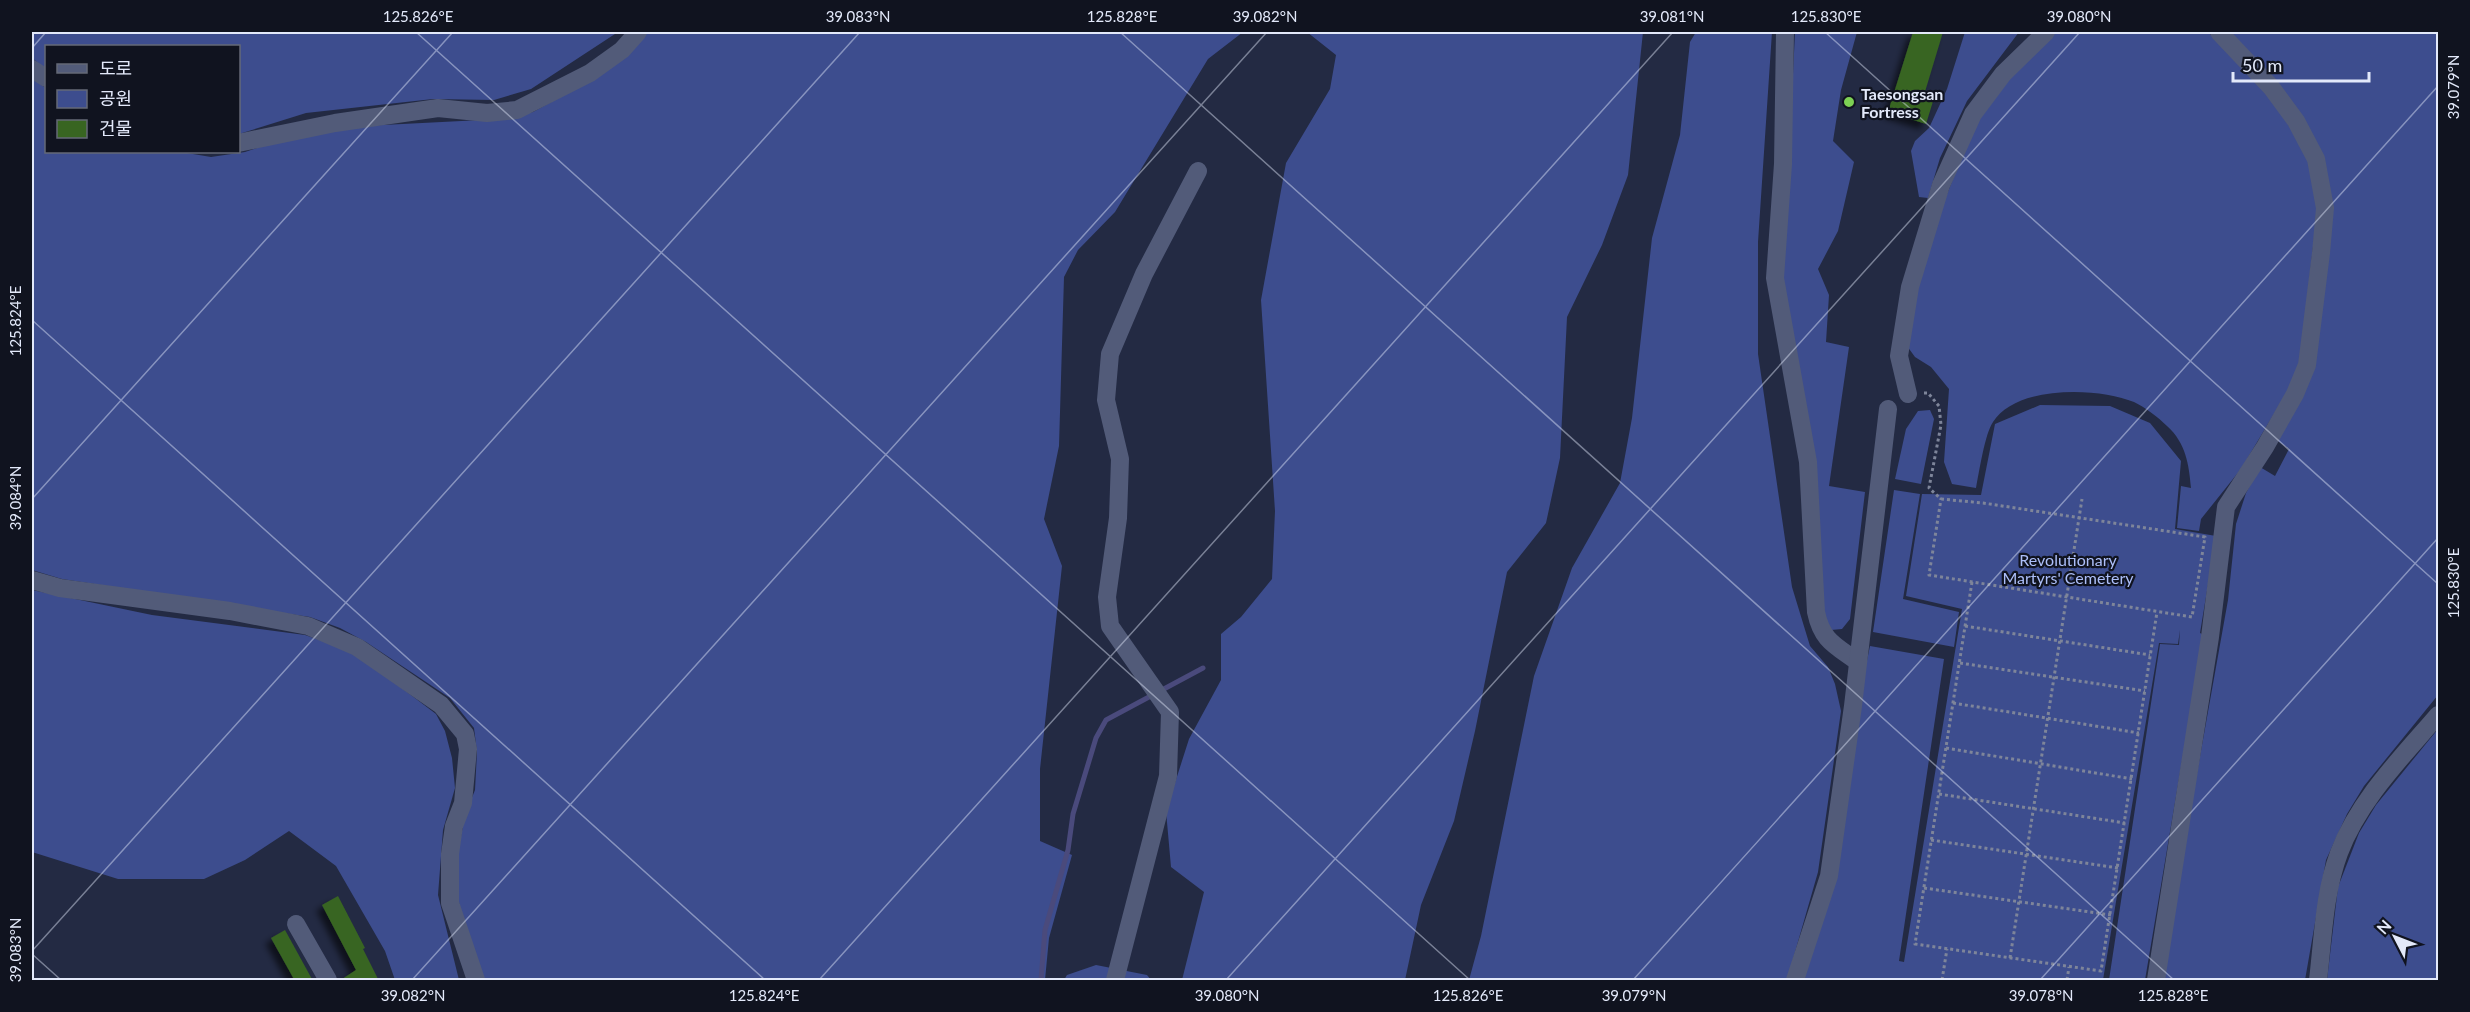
<svg xmlns="http://www.w3.org/2000/svg" width="2470" height="1012" font-family="Lato,'Noto Sans KR',sans-serif">
	<defs>
		<filter id="shadow"><feDropShadow dx="-5.5" dy="5.5" stdDeviation="3" flood-color="#0009"/></filter>
	</defs>
	<rect width="100%" height="100%" fill="#232a43"/>
	<g fill="#3d4d8e">
		<path d="M32 32H618L531 89 494 100 433 99 306 113 239 134 238 46H46V69L32 58Z"/>
		<path d="M648 32H1243L1208 59 1115 212 1078 250 1064 277 1059 446 1044 519 1062 566 1040 769V841L1072 855 1049 938 1045 980H484L463 921 457 893 456 863 465 815 475 790 477 752 474 728 450 698 366 642 340 628 310 617 62 579 32 570V79L46 88V152H181L211 157 245 152 278 141 363 126 501 119 533 112 604 73 631 50Z"/>
		<path d="M1307 32H1643L1628 175 1602 245 1567 317 1560 458 1546 523 1507 572 1475 731 1454 821 1421 905 1405 980H1182L1204 892 1171 867 1166 811 1189 739 1221 680V634L1241 617 1272 579 1275 511 1261 300 1286 163 1330 89 1336 55Z"/>
		<path d="M1696 32H1772L1758 242V354L1792 587 1810 646 1828 667 1835 684 1841 711 1818 872 1787 980H1469L1481 936 1534 676 1572 568 1620 483 1632 418 1652 238 1680 135 1690 42Z"/>
		<path d="M1795 32H1857L1841 90 1833 141 1854 162 1838 231 1818 269 1829 295 1826 342 1849 347 1829 486 1865 492 1850 619 1842 629 1831 630 1824 617 1783 286Z"/>
		<path d="M1965 32H2019L1967 101 1940 158 1928 198 1919 197 1911 151 1915 141 1929 128 1947 89Z"/>
		<path d="M2056 32H2208L2267 92 2293 132 2312 167 2317 211 2300 362 2287 392 2241 469 2201 519 2199 531 2177 528 2181 486 2191 488C2189 465 2186 443 2167 426 2159 418 2145 407 2134 402 2098 387 2016 385 1993 422 1985 433 1979 473 1976 488L1952 484 1944 462 1949 389 1931 367 1915 357 1907 346 1916 292 1941 209 1977 119 2005 81Z"/>
		<path d="M2229 32H2438V695L2364 786 2347 814 2326 860 2305 980H2160L2228 600 2236 524 2246 493 2260 467 2275 476 2289 449 2278 441 2301 392 2321 152Z"/>
		<path d="M2040 405 2110 406 2150 423 2181 461 2175 529 2216 536 2200 633 2202 634 2199 660 2145 980H2109L2160 644 2179 645 2180 630 2178 644 2159 643 2103 980H1801L1870 646 1944 659 1899 961 1904 962 1962 609 1906 596 1922 494 1981 495 1995 424Z"/>
		<path d="M1930 410 1934 419 1921 484 1895 479 1906 429 1918 411Z"/>
		<path d="M1894 490 1920 494 1903 599 1959 612 1954 647 1873 632Z"/>
		<path d="M32 590 152 615 305 635 354 652 436 714 445 731 452 758 455 788 443 830 438 895 459 980H395L385 951 336 866 289 831 245 860 204 879H118L32 852Z"/>
		<path d="M2438 729V980H2327L2338 887 2359 833 2376 805Z"/>
		<path d="M1096 965 1147 975 1151 980H1064L1067 975Z"/>
	</g>
	<g fill="none" stroke-linecap="round" stroke-linejoin="round">
		<path stroke="#4a4a7c" stroke-width="5" d="M1041 980 1045 930 1068 850 1073 814 1096 738 1106 720 1203 668"/>
	</g>
	<g fill="#386521" filter="url(#shadow)">
		<path d="M1913 32H1943L1924 95 1934 98 1926 124 1888 112Z"/>
		<path d="M338 896 365 948 363 949 379 981H339L356 970 322 905Z"/>
		<path d="M285 930 313 981H295L271 938Z"/>
	</g>
	<g fill="none" stroke-linecap="round" stroke-linejoin="round">
		<g stroke="#7e859a" stroke-width="3" stroke-dasharray="3 3" stroke-linecap="butt">
			<path d="M1924 393H1928L1939 406 1941 425 1929 488 1941 499"/>
			<path d="M1941 499 1983 503 2205 537 2192 617 1929 575Z"/>
			<path d="M1972 582 1915 944 2101 971 2157 612"/>
			<path d="M1965 626 2150 655"/>
			<path d="M1960 663 2145 691"/>
			<path d="M1953 703 2139 733"/>
			<path d="M1946 748 2132 779"/>
			<path d="M1939 794 2125 823"/>
			<path d="M1931 840 2118 868"/>
			<path d="M1924 888 2111 915"/>
			<path d="M2010 958 2082 499"/>
			<path d="M1942 980 1947 949"/>
			<path d="M2067 980 2069 967"/>
		</g>
		<g stroke="#525b79" stroke-width="18">
			<path d="M1785 32 1783 164 1775 278 1808 462 1816 612C1822 641 1835 645 1858 662"/>
			<path d="M32 69 46 78"/>
			<path d="M238 143 335 123 438 108 487 113 517 110 590 73 622 50 638 32"/>
			<path d="M1908 394 1899 356 1910 287 1941 185 1973 114 2003 74 2046 32"/>
			<path d="M32 580 60 588 230 611 308 626 357 647 441 705 465 734 468 749 463 803 454 826 450 854V903L476 980"/>
			<path d="M296 924 328 980"/>
			<path d="M1115 980 1168 776 1170 712 1110 626 1107 597 1118 518 1120 459 1106 400 1110 354 1144 274 1198 171"/>
			<path d="M1795 980 1829 876 1853 706 1888 409"/>
			<path d="M2156 980 2210 637 2226 507 2265 447 2295 394 2307 365 2321 253 2325 208 2316 159 2296 121 2271 87 2219 32"/>
			<path d="M2318 980C2323 939 2324 893 2339 853 2359 800 2402 757 2438 715"/>
		</g>
	</g>
	<path fill="none" stroke="#e3e9fa" stroke-width="1.5" stroke-opacity="0.45" d="M416 32 1470 980M1120 32 2174 980M1825 32 2438 584M32 48 46 32M32 320 765 980M32 499 453 32M32 951 860 32M32 954 61 980M412 980 1267 32M819 980 1673 32M1226 980 2080 32M1633 980 2438 86M2040 980 2438 538"/>
	<circle fill="#7dd154" stroke="#10131f" stroke-width="2" cx="1849" cy="102" r="6"/>
	<g text-anchor="middle" dominant-baseline="central" stroke-width="4.5" stroke-linejoin="round" paint-order="stroke">
		<g font-size="16" font-weight="bold" fill="#e3e9fa" stroke="#10131f" text-anchor="start">
			<text x="1861" y="93">Taesongsan<tspan x="1861" dy="18">Fortress</tspan></text>
		</g>
		<g font-size="16" fill="#adbff9" stroke="#10131f">
			<text x="2068" y="559">Revolutionary<tspan x="2068" dy="18">Martyrs' Cemetery</tspan></text>
		</g>
	</g>
	<rect width="2470" height="1012" fill="none" stroke="#10131f" stroke-width="66"/>
	<rect x="45" y="45" width="195" height="108" fill="#10131f" stroke="#646977" stroke-width="1.5"/>
	<rect x="57" y="64" width="30" height="9" fill="#525b79" stroke="#646977" stroke-width="1.5"/>
	<text x="99" y="75" font-size="18" fill="#e3e9fa">도로</text>
	<rect x="57" y="90" width="30" height="18" fill="#3d4d8e" stroke="#646977" stroke-width="1.5"/>
	<text x="99" y="105" font-size="18" fill="#e3e9fa">공원</text>
	<rect x="57" y="120" width="30" height="18" fill="#386521" stroke="#646977" stroke-width="1.5"/>
	<text x="99" y="135" font-size="18" fill="#e3e9fa">건물</text>
	<g transform="translate(2395 937) rotate(312)" stroke="#10131f" stroke-width="4.5" paint-order="stroke">
	<path d="M0-4.5L10 22L0 15L-10 22Z" fill="#e3e9fa"/>
	<text y="-9" font-size="16" font-weight="bold" text-anchor="middle" fill="#e3e9fa">N</text>
	</g>
	<path d="M2233 72v9h136v-9" fill="none" stroke="#e3e9fa" stroke-width="3"/>
	<text x="2242" y="72" font-size="18" fill="#e3e9fa" stroke="#10131f" stroke-width="4.5" paint-order="stroke">50 m</text>
	<rect x="33" y="33" width="2404" height="946" fill="none" stroke="#e3e9fa" stroke-width="2"/>
	<g font-size="15" text-anchor="middle" fill="#e3e9fa">
		<text x="418" y="22">125.826°E</text>
		<text x="858" y="22">39.083°N</text>
		<text x="1122" y="22">125.828°E</text>
		<text x="1265" y="22">39.082°N</text>
		<text x="1672" y="22">39.081°N</text>
		<text x="1826" y="22">125.830°E</text>
		<text x="2079" y="22">39.080°N</text>
		<text transform="translate(2454 87) rotate(-90)" y="5">39.079°N</text>
		<text transform="translate(16 321) rotate(-90)" y="5">125.824°E</text>
		<text transform="translate(16 498) rotate(-90)" y="5">39.084°N</text>
		<text transform="translate(2454 583) rotate(-90)" y="5">125.830°E</text>
		<text transform="translate(16 950) rotate(-90)" y="5">39.083°N</text>
		<text x="413" y="1001">39.082°N</text>
		<text x="764" y="1001">125.824°E</text>
		<text x="1227" y="1001">39.080°N</text>
		<text x="1468" y="1001">125.826°E</text>
		<text x="1634" y="1001">39.079°N</text>
		<text x="2041" y="1001">39.078°N</text>
		<text x="2173" y="1001">125.828°E</text>
	</g>
</svg>
